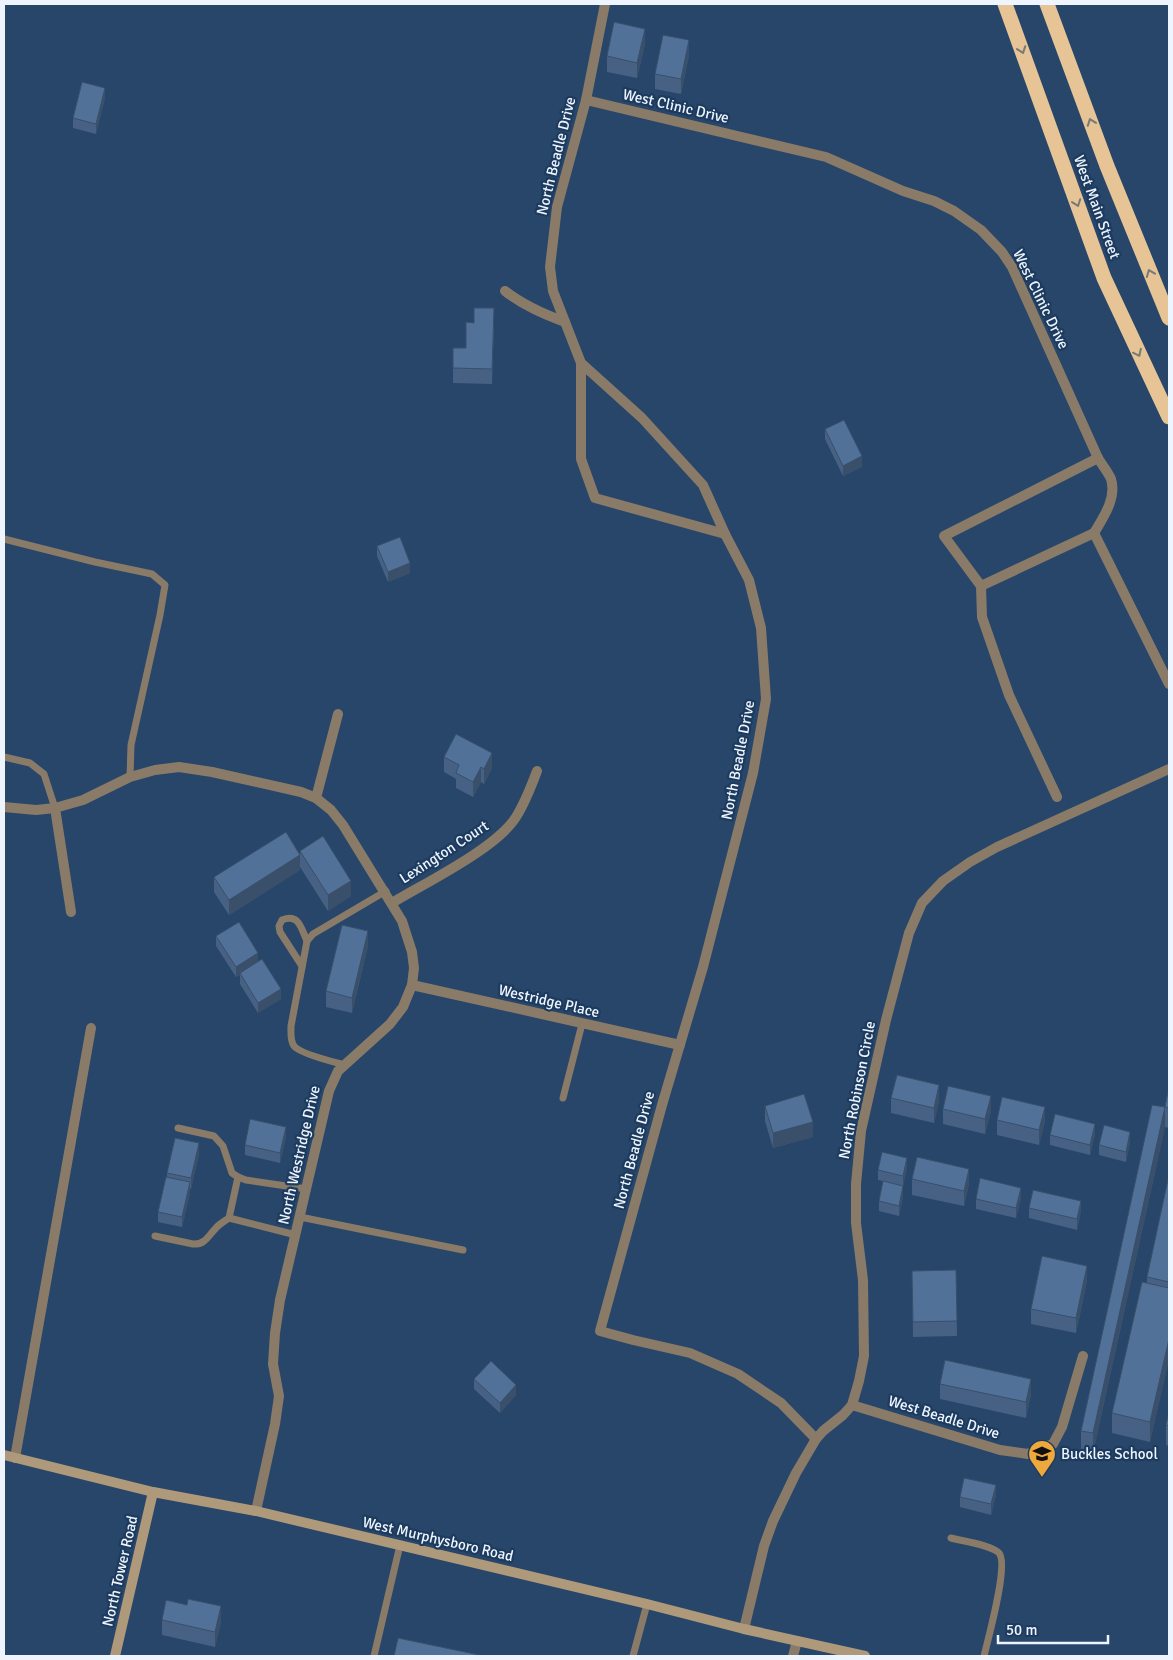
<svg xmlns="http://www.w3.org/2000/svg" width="1173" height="1660" font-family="Signika,sans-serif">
	<rect width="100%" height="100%" fill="#27466a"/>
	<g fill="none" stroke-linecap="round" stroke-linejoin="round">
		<g stroke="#897b68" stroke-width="7">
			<path d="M4 539 95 562 152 574 165 585 160 615 131 745 130 777"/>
			<path d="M4 757 30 763 44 774 55 808"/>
			<path d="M302 966 280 932 279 926 282 920C299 913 301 928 307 941"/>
			<path d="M345 1065C334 1062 300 1054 294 1046 290 1041 291 1032 291 1026L307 941 313 934 386 891"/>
			<path d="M563 1098 582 1024"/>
			<path d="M178 1128 214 1136 223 1146 232 1173 238 1177 246 1180 307 1189"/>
			<path d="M300 1217 463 1250"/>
			<path d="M229 1218 296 1235"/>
			<path d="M155 1236 193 1244C205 1245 208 1236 216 1228 219 1224 225 1221 229 1218L238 1177"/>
			<path d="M951 1538C962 1541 992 1545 999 1553 1009 1564 988 1639 984 1656"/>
			<path d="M374 1656 400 1545"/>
			<path d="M633 1656 647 1604"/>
		</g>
		<g stroke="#897b68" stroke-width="10">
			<path d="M605 4 586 100 557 207 550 267 553 291 581 363 642 418 703 485 725 534 749 580 761 628 766 699 753 773 703 967 662 1105 600 1331 633 1340 690 1353 738 1374 781 1403 816 1439"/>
			<path d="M586 100 826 157 903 191 934 201 954 211 981 230 1002 252 1012 267 1098 458C1102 465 1108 472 1111 479 1117 498 1103 518 1094 533"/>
			<path d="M505 291C523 305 543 314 565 322"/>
			<path d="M581 363V459L595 498 725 534"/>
			<path d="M1094 533 1169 684"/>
			<path d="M981 586 1094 533"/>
			<path d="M1057 797 1009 695 982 617 981 586 944 536 1098 458"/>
			<path d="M316 798 338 714"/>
			<path d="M4 807 36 810 55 808 83 800 130 777 155 770 179 767 212 772 301 792 316 798 331 810 343 825 402 921 412 952 414 968 412 985 403 1007 390 1024 338 1071 329 1091 280 1300 275 1333 273 1364 279 1396 275 1424 256 1511"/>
			<path d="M55 808 71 912"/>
			<path d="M392 903C425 883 497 848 516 817 525 803 531 787 537 771"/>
			<path d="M412 985 680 1045"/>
			<path d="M852 1405 1000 1450 1028 1454 1053 1444 1062 1427 1083 1356"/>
			<path d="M15 1458 91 1028"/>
			<path d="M744 1629 764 1546 773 1521 796 1473 816 1439 823 1431 843 1415 852 1405 859 1381 864 1356 863 1280 856 1223V1184L861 1131 886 1020 909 933 922 903 943 881 970 862 997 847 1169 769"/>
			<path d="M793 1656 797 1641"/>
		</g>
		<g stroke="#af997b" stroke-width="10">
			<path d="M4 1455 153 1492 256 1511 647 1604 744 1629 865 1656"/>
			<path d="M115 1656 153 1492"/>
		</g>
		<g stroke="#e7c496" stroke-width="15">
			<path d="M1005 4 1104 278 1169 417"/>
			<path d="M1047 4 1107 166 1169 318"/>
		</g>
	</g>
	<g fill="#466183">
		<path d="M645 44 637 78 607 72V56Z"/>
		<path d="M689 55 681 94 655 89V74Z"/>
		<path d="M105 98 96 134 73 128V118Z"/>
		<path d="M494 323 492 384 453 383V368L466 348Z"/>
		<path d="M825 429 862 467 843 476 825 439Z"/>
		<path d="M377 546 410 573 388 582 377 556Z"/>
		<path d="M444 757 492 768 484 784 481 782 473 797 456 788V779L444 772Z"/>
		<path d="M300 851 351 896 328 911 300 867V870L229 915 214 892V877L300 855Z"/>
		<path d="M216 936 281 999 258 1013 240 984V975L236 977 216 946Z"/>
		<path d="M368 946 352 1013 326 1007V991Z"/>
		<path d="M1169 1087V1128L1165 1127V1107Z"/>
		<path d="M891 1098 939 1101 934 1123 891 1113Z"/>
		<path d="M765 1106 813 1137 773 1148 765 1121Z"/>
		<path d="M943 1109 991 1111 985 1134 943 1124Z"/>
		<path d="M997 1120 1045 1122 1039 1145 997 1135Z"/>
		<path d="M1165 1127 1093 1453 1081 1451V1431Z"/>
		<path d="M1095 1134 1090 1155 1050 1145V1135Z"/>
		<path d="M286 1137 280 1163 245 1155V1145Z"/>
		<path d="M1130 1142 1126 1162 1099 1155V1145Z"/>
		<path d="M199 1154 191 1189 190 1188V1193L182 1227 158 1222V1212L167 1177V1173Z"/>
		<path d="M907 1168 903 1186V1196L899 1216 879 1211V1201L883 1181 878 1180V1170Z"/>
		<path d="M1169 1175V1359L1150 1442 1112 1433V1413L1147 1283V1277Z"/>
		<path d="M912 1179 969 1184 964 1206 912 1195Z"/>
		<path d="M1021 1198 1016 1218 976 1209V1199Z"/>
		<path d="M1029 1208 1081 1211 1077 1230 1029 1218Z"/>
		<path d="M956 1270 957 1336 913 1337 912 1271Z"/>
		<path d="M1087 1281 1076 1333 1031 1324V1309Z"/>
		<path d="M474 1379 516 1395 500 1413 474 1389Z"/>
		<path d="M940 1384 1031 1394 1026 1418 940 1399Z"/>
		<path d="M1169 1412V1446L1166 1445V1425Z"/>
		<path d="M996 1495 991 1515 960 1507V1497Z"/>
		<path d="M162 1620 221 1622 215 1647 162 1635Z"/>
	</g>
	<g fill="#394f6a">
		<path d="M645 29V44L637 78V63Z"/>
		<path d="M689 40V55L681 94V79Z"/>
		<path d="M105 88V98L96 134V124Z"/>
		<path d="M862 456V467L843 476V466Z"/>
		<path d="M410 563V573L388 582V572Z"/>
		<path d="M492 753V768L484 784V769Z"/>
		<path d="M481 767V782L473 797V782Z"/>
		<path d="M300 855V870L229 915V900Z"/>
		<path d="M351 881V896L328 911V895Z"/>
		<path d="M368 931V946L352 1013V998Z"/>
		<path d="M258 953V963L236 977V967Z"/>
		<path d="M281 989V999L258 1013V1003Z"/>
		<path d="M939 1085V1101L934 1123V1108Z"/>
		<path d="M991 1096V1111L985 1134V1119Z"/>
		<path d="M1045 1107V1122L1039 1145V1130Z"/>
		<path d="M1165 1107V1127L1093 1453V1433Z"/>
		<path d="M813 1122V1137L773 1148V1133Z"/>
		<path d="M1095 1124V1134L1090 1155V1145Z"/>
		<path d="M286 1127V1137L280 1163V1153Z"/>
		<path d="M1130 1132V1142L1126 1162V1152Z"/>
		<path d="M199 1143V1154L191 1189V1178Z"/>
		<path d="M907 1158V1168L903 1186V1176Z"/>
		<path d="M969 1169V1184L964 1206V1191Z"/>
		<path d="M190 1182V1193L182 1227V1217Z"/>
		<path d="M903 1186V1196L899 1216V1206Z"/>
		<path d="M1021 1188V1198L1016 1218V1208Z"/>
		<path d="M1081 1201V1211L1077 1230V1219Z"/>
		<path d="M1087 1266V1281L1076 1333V1318Z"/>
		<path d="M1169 1339V1359L1150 1442V1422Z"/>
		<path d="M1031 1379V1394L1026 1418V1402Z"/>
		<path d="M516 1385V1395L500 1413V1403Z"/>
		<path d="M996 1485V1495L991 1515V1504Z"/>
		<path d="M221 1606V1622L215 1647V1632Z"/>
	</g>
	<g fill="#517198" stroke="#394f6a">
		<path d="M614 22 645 29 637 63 607 56Z"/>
		<path d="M663 35 689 40 681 79 655 74Z"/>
		<path d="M82 82 105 88 96 124 73 118Z"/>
		<path d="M474 308H494L492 369 453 368V348H466V322L474 323Z"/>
		<path d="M844 420 862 456 843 466 825 429Z"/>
		<path d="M400 537 410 563 388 572 377 546Z"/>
		<path d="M456 734 492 753 484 769 481 767 473 782 456 773 459 765 444 757Z"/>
		<path d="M286 832 300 855 229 900 214 877Z"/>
		<path d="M323 836 351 881 328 895 300 851Z"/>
		<path d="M239 922 258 953 236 967 216 936Z"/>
		<path d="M342 925 368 931 352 998 326 991Z"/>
		<path d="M262 959 281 989 258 1003 240 973Z"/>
		<path d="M897 1075 939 1085 934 1108 891 1098Z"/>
		<path d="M948 1086 991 1096 985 1119 943 1109Z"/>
		<path d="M1169 1087V1108L1165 1107Z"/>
		<path d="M804 1094 813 1122 773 1133 765 1106Z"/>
		<path d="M1002 1097 1045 1107 1039 1130 997 1120Z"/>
		<path d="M1152 1105 1165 1107 1093 1433 1081 1431Z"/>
		<path d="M1055 1114 1095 1124 1090 1145 1050 1135Z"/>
		<path d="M250 1119 286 1127 280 1153 245 1145Z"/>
		<path d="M1104 1125 1130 1132 1126 1152 1099 1145Z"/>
		<path d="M175 1138 199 1143 191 1178 167 1173Z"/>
		<path d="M882 1152 907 1158 903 1176 878 1170Z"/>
		<path d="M917 1157 969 1169 964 1191 912 1179Z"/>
		<path d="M1169 1175V1282L1147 1277Z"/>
		<path d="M166 1177 190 1182 182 1217 158 1212Z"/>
		<path d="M980 1178 1021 1188 1016 1208 976 1199Z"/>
		<path d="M883 1181 903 1186 899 1206 879 1201Z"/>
		<path d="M1033 1190 1081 1201 1077 1219 1029 1208Z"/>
		<path d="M1042 1256 1087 1266 1076 1318 1031 1309Z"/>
		<path d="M956 1270 957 1321 913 1322 912 1271Z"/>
		<path d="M1142 1282 1169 1288V1339L1150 1422 1112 1413Z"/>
		<path d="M945 1360 1031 1379 1026 1402 940 1384Z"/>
		<path d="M491 1361 516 1385 500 1403 474 1379Z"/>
		<path d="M1169 1412V1426L1166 1425Z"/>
		<path d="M964 1478 996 1485 991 1504 960 1497Z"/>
		<path d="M188 1599 221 1606 215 1632 162 1620 166 1600 187 1605Z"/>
		<path d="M398 1638 484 1656H394Z"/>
	</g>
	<defs><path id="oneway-chevron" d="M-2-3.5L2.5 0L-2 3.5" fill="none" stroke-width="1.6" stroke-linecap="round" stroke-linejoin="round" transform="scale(1.25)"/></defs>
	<g stroke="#777977">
		<use href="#oneway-chevron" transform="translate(1022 50) rotate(70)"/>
		<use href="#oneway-chevron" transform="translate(1091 122) rotate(-110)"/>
		<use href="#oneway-chevron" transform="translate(1077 203) rotate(70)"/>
		<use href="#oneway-chevron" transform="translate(1150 273) rotate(-112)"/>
		<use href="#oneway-chevron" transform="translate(1138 353) rotate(64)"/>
	</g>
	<defs>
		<symbol id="school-pin" viewBox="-11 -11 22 30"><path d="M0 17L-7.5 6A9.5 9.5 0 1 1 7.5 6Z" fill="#eea83c" stroke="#1c3b5e"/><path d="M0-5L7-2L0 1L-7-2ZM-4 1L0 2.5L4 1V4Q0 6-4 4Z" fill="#111"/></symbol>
	</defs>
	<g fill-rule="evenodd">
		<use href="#school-pin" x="1026" y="1438" width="32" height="43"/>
	</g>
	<g text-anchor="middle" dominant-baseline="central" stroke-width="4.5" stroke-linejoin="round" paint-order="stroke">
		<g font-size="15" fill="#eef5fe" stroke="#1c3b5e">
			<text transform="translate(676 106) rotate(13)">West Clinic Drive</text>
			<text transform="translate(556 156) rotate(-76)">North Beadle Drive</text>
			<text transform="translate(1097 207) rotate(70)">West Main Street</text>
			<text transform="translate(1041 299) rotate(64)">West Clinic Drive</text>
			<text transform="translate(738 760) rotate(-79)">North Beadle Drive</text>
			<text transform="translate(444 852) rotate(-33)">Lexington Court</text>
			<text transform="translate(549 1001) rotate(13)">Westridge Place</text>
			<text transform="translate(857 1090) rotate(-79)">North Robinson Circle</text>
			<text transform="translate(634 1150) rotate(-75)">North Beadle Drive</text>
			<text transform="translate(299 1155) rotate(-77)">North Westridge Drive</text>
			<text transform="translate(944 1417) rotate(17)">West Beadle Drive</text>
			<text transform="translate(438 1539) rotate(13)">West Murphysboro Road</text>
			<text transform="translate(120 1571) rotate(-77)">North Tower Road</text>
		</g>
		<g font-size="15" fill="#eef5fe" stroke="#1c3b5e" text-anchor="start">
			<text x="1061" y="1454">Buckles School</text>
		</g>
	</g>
	<rect width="1173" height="1660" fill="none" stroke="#eef5fe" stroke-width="10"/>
	<path d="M998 1635v8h110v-8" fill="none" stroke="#eef5fe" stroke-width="2.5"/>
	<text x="1006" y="1635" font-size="15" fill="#eef5fe" stroke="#1c3b5e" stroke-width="4" paint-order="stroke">50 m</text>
</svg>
